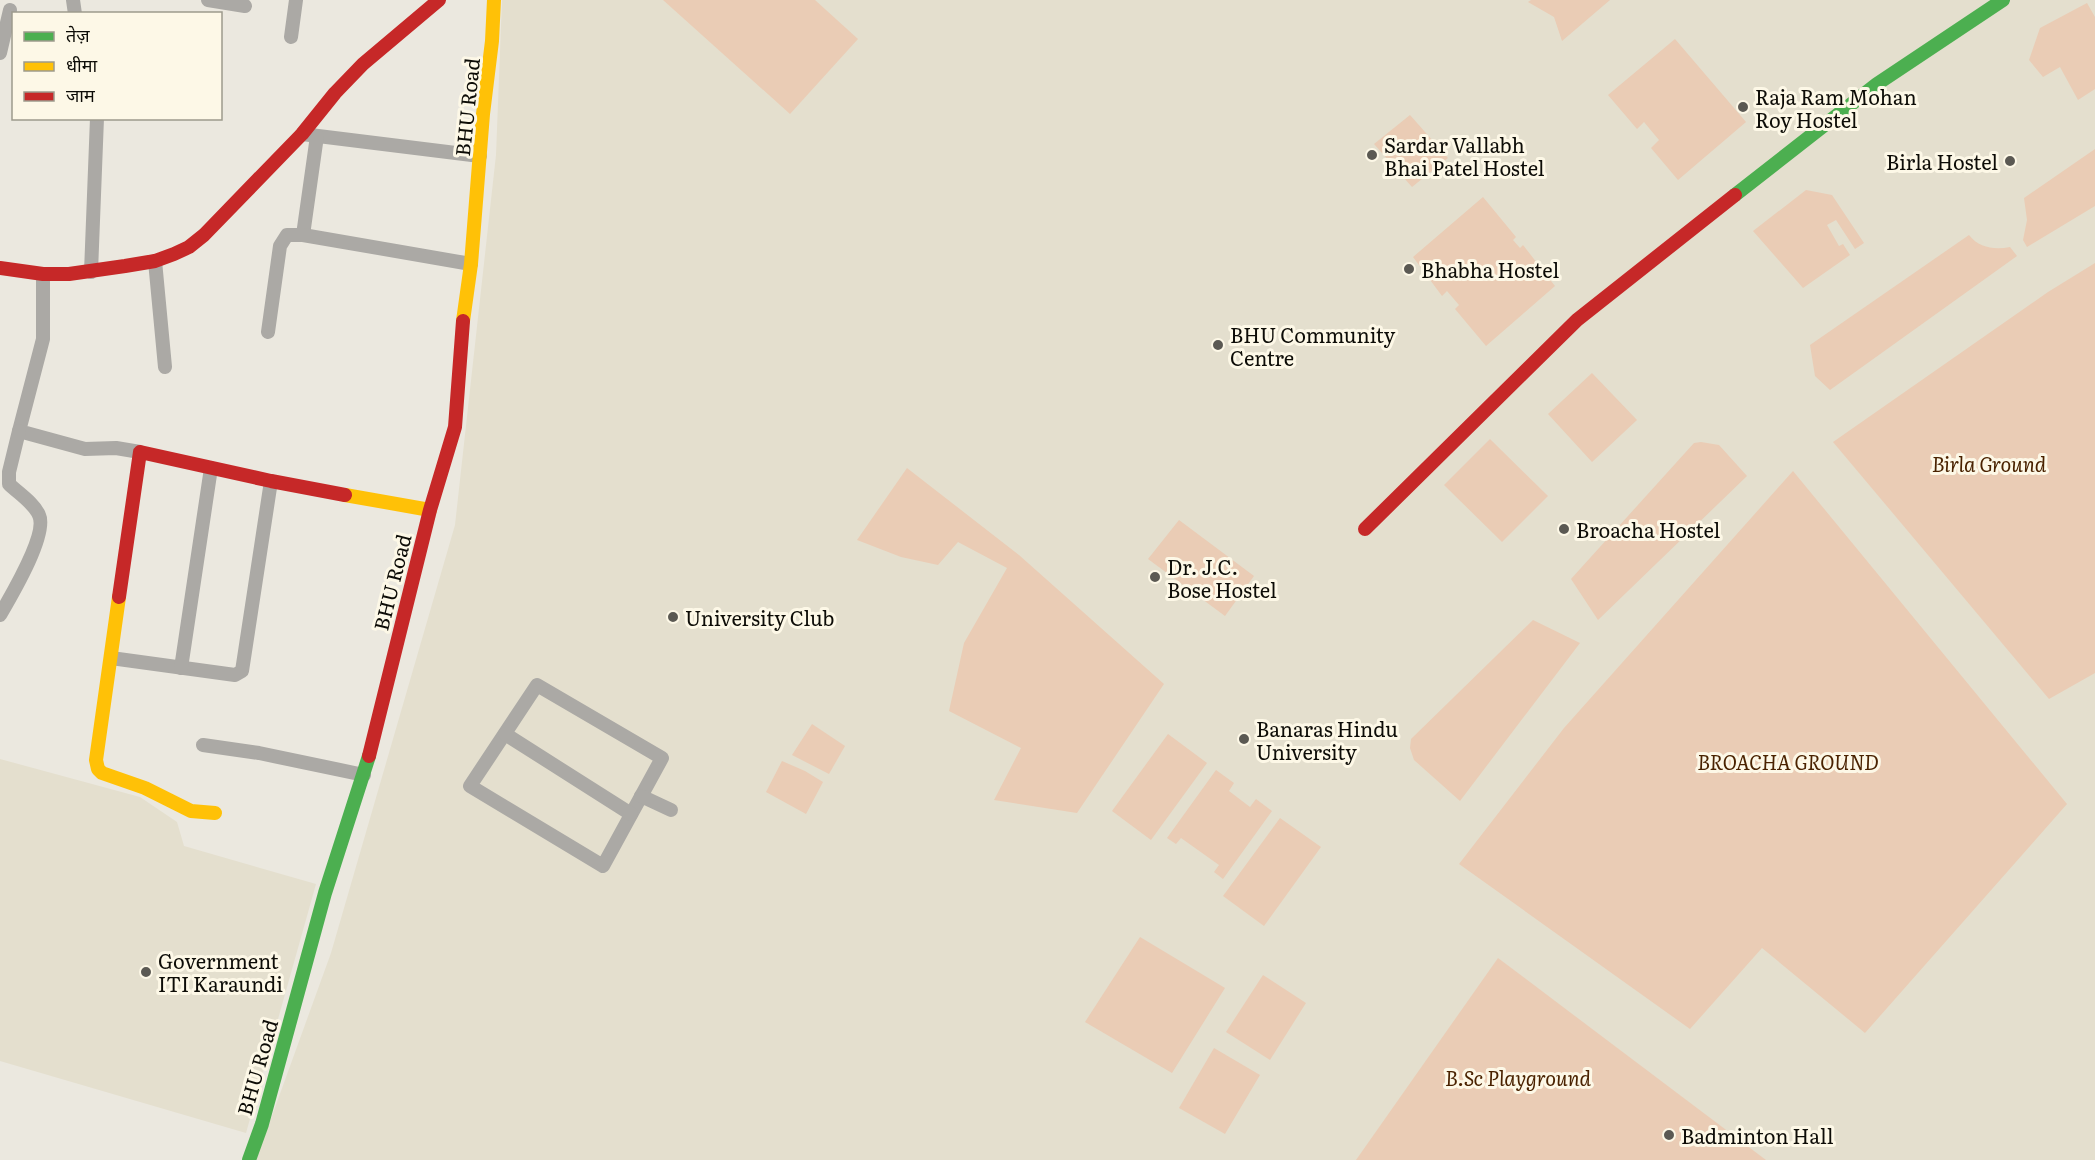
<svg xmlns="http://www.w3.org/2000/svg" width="2095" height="1160" font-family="Literata,'Noto Sans Devanagari',serif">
	<rect width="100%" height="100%" fill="#ebe8df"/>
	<g fill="#e4dfce">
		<path d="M502 0H2095V1160H256L331 953 455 525 496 155Z"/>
		<path d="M0 759 140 797 177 822 184 846 316 884 246 1133 0 1061Z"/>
	</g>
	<g fill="#eaccb5">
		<path d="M663 0H815L858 39 790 114Z"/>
		<path d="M1531 0H1610L1562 41 1554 17 1528 2Z"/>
		<path d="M2087 3 2095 17V89L2078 100 2060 67 2043 77 2029 60 2040 28Z"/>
		<path d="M1675 39 1746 122 1678 180 1651 148 1659 140 1644 122 1637 129 1608 95Z"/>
		<path d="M1410 115 1448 158 1412 187 1374 144Z"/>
		<path d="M2095 149V206L2027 247 2023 240 2027 220 2024 198Z"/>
		<path d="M1806 190 1832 195 1864 243 1855 249 1836 220 1827 225 1839 246 1843 244 1850 255 1803 288 1753 231Z"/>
		<path d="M1483 197 1516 237 1513 240 1520 248 1523 245 1555 286 1486 346 1455 309 1459 305 1447 291 1442 296 1413 257Z"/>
		<path d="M1969 235C1979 248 1995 250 2010 247L2017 256 1830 390 1815 376 1810 345Z"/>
		<path d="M2095 263V673L2049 699 1833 442 2048 292Z"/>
		<path d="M1592 373 1637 420 1592 462 1548 414Z"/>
		<path d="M1490 439 1548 496 1502 542 1444 485Z"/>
		<path d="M1701 442 1719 445 1747 476 1598 620 1571 579 1694 443Z"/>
		<path d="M907 468 1019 555 1164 684 1077 813 994 800 1021 748 949 711 964 643 1007 568 958 542 938 565 901 557 857 540Z"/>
		<path d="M1793 471 2067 804 1865 1033 1762 948 1690 1029 1459 864 1564 728Z"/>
		<path d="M1179 520 1254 576 1225 616 1148 559Z"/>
		<path d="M1533 620 1580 643 1460 801 1414 760 1410 748 1411 739Z"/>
		<path d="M812 724 845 746 829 774 792 755Z"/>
		<path d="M1168 734 1207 763 1151 840 1112 811Z"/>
		<path d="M782 761 805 771 823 782 806 814 766 792Z"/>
		<path d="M1216 770 1234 783 1229 791 1250 807 1256 799 1272 811 1223 879 1214 872 1219 865 1181 838 1176 844 1167 838Z"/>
		<path d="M1280 818 1321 847 1264 926 1223 896Z"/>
		<path d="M1140 937 1225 988 1172 1073 1085 1022Z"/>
		<path d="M1498 958 1766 1160H1356Z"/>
		<path d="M1263 975 1306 1003 1270 1060 1226 1032Z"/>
		<path d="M1214 1048 1260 1075 1225 1134 1179 1108Z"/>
	</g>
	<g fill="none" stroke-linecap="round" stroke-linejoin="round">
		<g stroke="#aba9a5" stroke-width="14">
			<path d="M73 0 75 14"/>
			<path d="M208 0 245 6"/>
			<path d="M291 37 296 0"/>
			<path d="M0 53 10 10"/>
			<path d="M302 134 480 156"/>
			<path d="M303 235 317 136"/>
			<path d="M155 261 165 367"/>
			<path d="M91 272 97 118"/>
			<path d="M43 274V339L19 431 85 449 116 448 140 452"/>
			<path d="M268 332 280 246 287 235H303L471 264"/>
			<path d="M0 615C11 596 48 534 39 515 34 503 18 493 9 484V472L19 431"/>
			<path d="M111 658 235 675 242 671 271 481"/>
			<path d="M181 668 211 468"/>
			<path d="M537 685 662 758 603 866 470 786Z"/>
			<path d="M505 734 631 814"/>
			<path d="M203 745 259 753 364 775"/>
			<path d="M641 796 671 810"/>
		</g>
		<g stroke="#4caf50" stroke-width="14">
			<path d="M1735 195 1877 84 2003 0"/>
			<path d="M249 1160 262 1124 325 893 369 756"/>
		</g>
		<g stroke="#ffc107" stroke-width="14">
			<path d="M463 321 471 264 483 114 492 41 494 0"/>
			<path d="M345 495 430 510"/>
			<path d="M119 597 96 760 98 769 102 773 145 788 191 811 215 813"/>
		</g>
		<g stroke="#c62828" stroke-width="14">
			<path d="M0 268 43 274H69L125 266 155 261 174 254 189 247 204 235 302 134 335 93 363 64 439 0"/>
			<path d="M1365 529 1577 320 1735 195"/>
			<path d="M119 597 140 452 271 481 345 495"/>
			<path d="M369 756 430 510 455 427 463 321"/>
		</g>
	</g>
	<g fill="#5b5953" stroke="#fdf8e7" stroke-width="2">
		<circle cx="1743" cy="107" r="6"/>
		<circle cx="1372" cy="155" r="6"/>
		<circle cx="2010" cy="161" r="6"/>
		<circle cx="1409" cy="269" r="6"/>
		<circle cx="1218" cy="345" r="6"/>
		<circle cx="1564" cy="529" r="6"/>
		<circle cx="1155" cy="577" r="6"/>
		<circle cx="673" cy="617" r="6"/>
		<circle cx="1244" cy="739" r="6"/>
		<circle cx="146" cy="972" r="6"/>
		<circle cx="1669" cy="1135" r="6"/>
	</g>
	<g text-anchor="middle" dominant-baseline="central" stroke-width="6" stroke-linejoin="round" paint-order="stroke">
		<g font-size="20" fill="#0d0c07" stroke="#fdf8e7" text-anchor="start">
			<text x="1755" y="96">Raja Ram Mohan<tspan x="1755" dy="23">Roy Hostel</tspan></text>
			<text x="1384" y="144">Sardar Vallabh<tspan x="1384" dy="23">Bhai Patel Hostel</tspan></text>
			<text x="1998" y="161" text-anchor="end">Birla Hostel</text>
			<text x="1421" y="269">Bhabha Hostel</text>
			<text x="1230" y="334">BHU Community<tspan x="1230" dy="23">Centre</tspan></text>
			<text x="1576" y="529">Broacha Hostel</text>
			<text x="1167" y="566">Dr. J.C.<tspan x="1167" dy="23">Bose Hostel</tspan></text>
			<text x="685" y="617">University Club</text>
			<text x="1256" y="728">Banaras Hindu<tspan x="1256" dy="23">University</tspan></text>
			<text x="158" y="960">Government<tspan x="158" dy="23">ITI Karaundi</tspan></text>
			<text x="1681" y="1135">Badminton Hall</text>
		</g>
		<g font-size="20" fill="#0d0c07" stroke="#fdf8e7">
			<text transform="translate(466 107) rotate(-84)">BHU Road</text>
			<text transform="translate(391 582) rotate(-76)">BHU Road</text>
			<text transform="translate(256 1067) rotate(-74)">BHU Road</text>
		</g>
		<g font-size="20" font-style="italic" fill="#4a2200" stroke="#fdf8e7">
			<text x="1989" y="463">Birla Ground</text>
			<text x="1788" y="761">BROACHA GROUND</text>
			<text x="1518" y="1077">B.Sc Playground</text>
		</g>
	</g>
	<rect x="12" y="12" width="210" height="108" fill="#fdf8e7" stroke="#9d9a8d" stroke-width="1.5"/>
	<rect x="24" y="32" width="30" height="9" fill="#4caf50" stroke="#9d9a8d" stroke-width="1.5"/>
	<text x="66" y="42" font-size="18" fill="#0d0c07">तेज़</text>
	<rect x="24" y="62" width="30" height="9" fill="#ffc107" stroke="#9d9a8d" stroke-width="1.5"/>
	<text x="66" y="72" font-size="18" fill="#0d0c07">धीमा</text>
	<rect x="24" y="92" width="30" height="9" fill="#c62828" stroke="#9d9a8d" stroke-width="1.5"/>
	<text x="66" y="102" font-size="18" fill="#0d0c07">जाम</text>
</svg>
